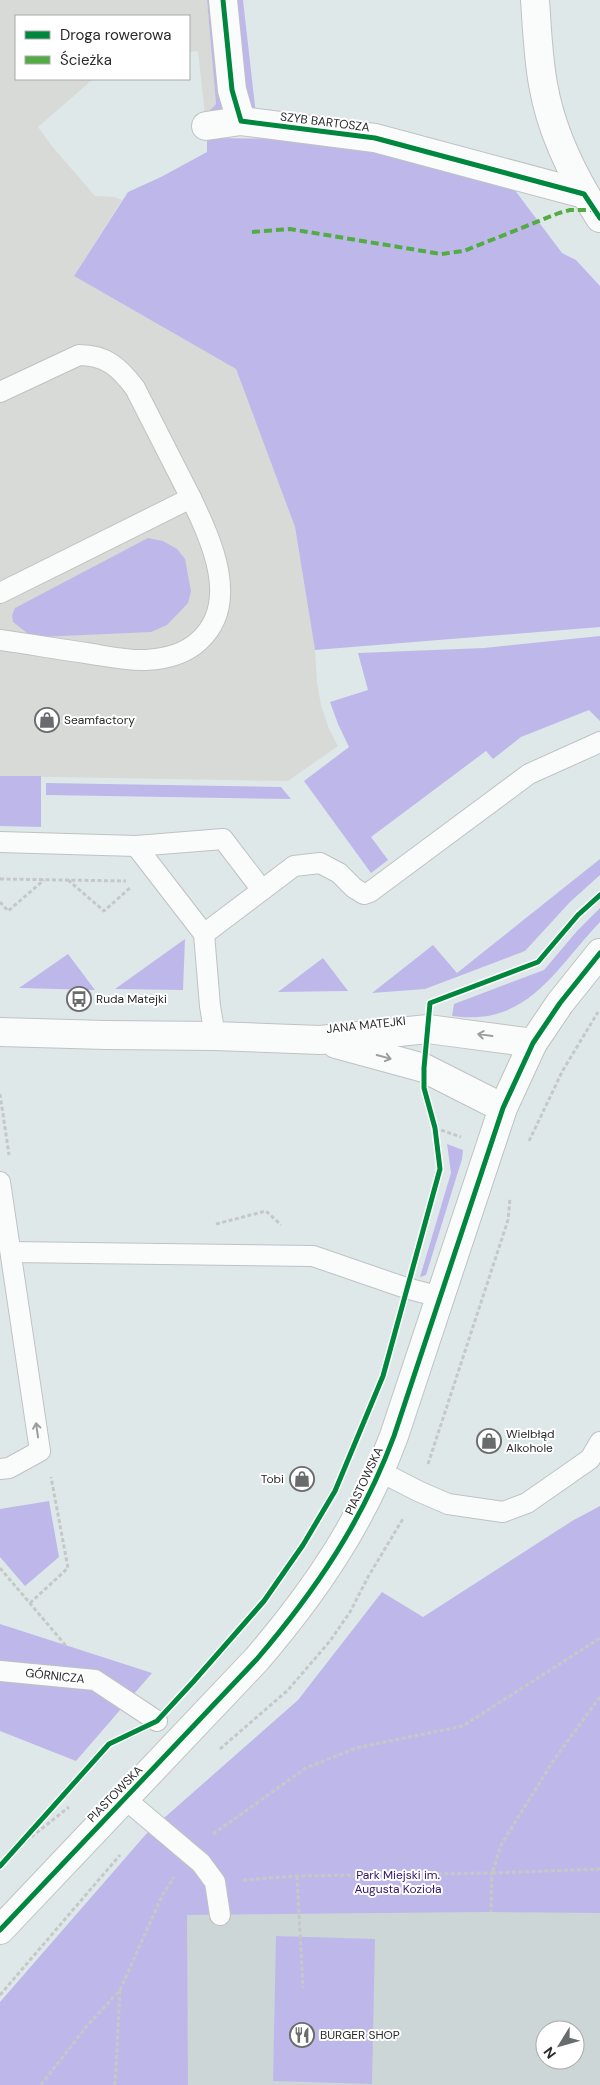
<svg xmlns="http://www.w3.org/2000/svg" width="600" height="2085" font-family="'DM Sans',sans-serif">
	<rect width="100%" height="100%" fill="#dee8e9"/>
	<path fill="#d7dad6" d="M0 0H207L216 104 205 115 198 51 189 52V16H16V79H93L38 127 51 145 95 196 114 197 122 200 74 276 236 369 295 527 315 650 317 682 321 705 329 729 338 746 288 781 0 776Z"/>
	<g fill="#beb8ea" fill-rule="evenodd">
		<path d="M207 0H219L224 114 205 115 216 104Z"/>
		<path d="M229 0H243L256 115 244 104Z"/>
		<path d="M207 138 305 139 345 143 505 177 562 253 576 260 600 286V627L315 650 295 527 236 369 74 276 128 192 161 177 207 152Z"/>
		<path d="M148 538 163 541 177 549 185 559 191 591 188 603 167 625 151 632 40 637 31 636 13 622 12 615 15 608Z"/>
		<path d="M600 636V721L589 710 521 737 493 759 486 751 371 837 388 860 371 873 304 781 349 747 338 724 330 702 368 690 358 653 484 648Z"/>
		<path d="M0 776H41V827L0 826Z"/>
		<path d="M46 783 281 787 291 799 46 795Z"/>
		<path d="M600 859V875L570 902 525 951 425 989 372 993 433 945 457 973Z"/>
		<path d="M600 908V922C555 969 528 1027 452 1016L454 1004 544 970 577 931Z"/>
		<path d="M185 939 183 990 115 989Z"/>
		<path d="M68 954 95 990 19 988Z"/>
		<path d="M323 958 348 991 278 992Z"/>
		<path d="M447 1144 463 1150 462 1159 426 1275 420 1277 451 1173Z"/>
		<path d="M49 1501 59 1557 25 1586 0 1557V1509Z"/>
		<path d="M600 1506V2085H0V2002L147 1833 298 1700 382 1592 423 1617 572 1521ZM545 2030H575V2060H545Z"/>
		<path d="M0 1624 152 1673 76 1761 0 1731Z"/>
	</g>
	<path fill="#cdd6d7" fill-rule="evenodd" d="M487 1912 600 1913V2085H188L187 1915ZM276 1936 375 1939 372 2084 273 2081ZM545 2030H575V2060H545Z"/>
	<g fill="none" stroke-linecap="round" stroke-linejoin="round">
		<defs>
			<g id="service">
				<path d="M0 392 79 355C106 355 119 367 135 388L191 498"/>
				<path d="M0 593 191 498C211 540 241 603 199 641 185 654 164 659 146 660 126 661 106 656 86 653 57 649 29 644 0 640"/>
				<path d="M0 842 136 846 223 839 262 890"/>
				<path d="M136 846 204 934 210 1006 215 1036"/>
				<path d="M204 934 294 866 320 863 339 873 354 888 364 894 370 892 529 774 600 742"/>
				<path d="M0 1182 40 1451 9 1468 0 1469"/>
				<path d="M11 1252 313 1256 406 1288 440 1297"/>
				<path d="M381 1472 418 1491 448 1504 503 1512 527 1503 590 1459 600 1442"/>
				<path d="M0 1671 95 1680 157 1721"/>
				<path d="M124 1798 201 1863 215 1882 220 1915"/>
			</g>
			<g id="minor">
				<path d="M223 0 232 90 241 121 375 138 584 194"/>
				<path d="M535 0C537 28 538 57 543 84 551 132 574 178 600 218"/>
				<path d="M206 126 241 121"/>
			</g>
			<g id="tertiary">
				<path d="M0 1032 106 1035 215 1036 320 1040 428 1029 533 1043"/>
				<path d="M336 1044 424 1068 503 1108"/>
				<path d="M0 1930 257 1659C316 1590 362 1522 394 1436L503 1108 533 1043 560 1003 600 953"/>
			</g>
		</defs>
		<use href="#service" stroke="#c0c2c2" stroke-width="22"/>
		<use href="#minor" stroke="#c0c2c2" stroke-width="30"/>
		<use href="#tertiary" stroke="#c0c2c2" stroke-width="30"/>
		<g stroke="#c6c8c8" stroke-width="3" stroke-dasharray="4 2.5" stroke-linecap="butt">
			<path d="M0 879 126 881"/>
			<path d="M68 880 104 911 131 887"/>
			<path d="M0 902 8 911 44 880"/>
			<path d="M0 1094 9 1155"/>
			<path d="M435 1128 461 1137"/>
			<path d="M529 1141 563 1070 598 1012"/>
			<path d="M216 1224 266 1211 281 1225"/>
			<path d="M428 1464 508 1220 510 1198"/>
			<path d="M0 1568 67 1647"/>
			<path d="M30 1603 68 1568 51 1477"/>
			<path d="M600 1697 555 1758 501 1845 492 1873 600 1869"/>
			<path d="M220 1749 288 1690 330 1641 350 1612 368 1577 404 1517"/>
			<path d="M213 1834 306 1768 356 1748 463 1726 600 1638"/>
			<path d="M16 1849 69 1807"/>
			<path d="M297 1876 303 1988"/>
			<path d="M243 1880 297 1876 492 1873 491 1912"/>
			<path d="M0 1995 120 1855"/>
			<path d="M41 2085 86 2027 120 1990 162 1896 174 1877"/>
			<path d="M115 2085 120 1991"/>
		</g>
		<use href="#service" stroke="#fafcfc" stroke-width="20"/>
		<use href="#minor" stroke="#fafcfc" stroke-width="28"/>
		<use href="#tertiary" stroke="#fafcfc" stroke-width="28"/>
		<path stroke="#53ab44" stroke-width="4" stroke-dasharray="8 4" stroke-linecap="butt" d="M252 232 290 229 441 254 464 251 559 213 570 210H595"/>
		<defs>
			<g id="cycleway">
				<path d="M223 0 232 90 241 121 375 138 584 194 600 218"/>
				<path d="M0 1866 109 1744 157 1721 193 1682 264 1601 303 1545 335 1491 383 1376 440 1169 435 1128 424 1088V1068L430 1003 538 962 578 915 600 895"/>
				<path d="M0 1930 257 1659C316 1590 362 1522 394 1436L503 1108 533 1043 560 1003 600 953"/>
			</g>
		</defs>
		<use href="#cycleway" stroke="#fff" stroke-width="8"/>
		<use href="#cycleway" stroke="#00873e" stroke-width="5"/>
	</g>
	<defs><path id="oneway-shaft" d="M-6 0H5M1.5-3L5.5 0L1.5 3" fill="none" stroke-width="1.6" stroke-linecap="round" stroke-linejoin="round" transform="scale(1.25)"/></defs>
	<g stroke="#9c9e9e">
		<use href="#oneway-shaft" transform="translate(485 1035) rotate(-172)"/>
		<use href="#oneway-shaft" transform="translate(384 1057) rotate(15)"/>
		<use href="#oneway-shaft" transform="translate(37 1430) rotate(-98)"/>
	</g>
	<defs>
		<symbol id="shop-ring" viewBox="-11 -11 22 22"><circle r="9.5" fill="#fff" stroke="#696c6d" stroke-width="1.5"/><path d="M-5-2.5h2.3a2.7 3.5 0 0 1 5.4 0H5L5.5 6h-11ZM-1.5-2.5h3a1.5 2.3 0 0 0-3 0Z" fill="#696c6d"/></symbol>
		<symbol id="bus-ring" viewBox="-11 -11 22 22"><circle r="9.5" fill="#fff" stroke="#696c6d" stroke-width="1.5"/><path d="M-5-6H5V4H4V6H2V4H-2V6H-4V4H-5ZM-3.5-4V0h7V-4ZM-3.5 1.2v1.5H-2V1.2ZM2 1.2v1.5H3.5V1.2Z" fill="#696c6d"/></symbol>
		<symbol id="restaurant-ring" viewBox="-11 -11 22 22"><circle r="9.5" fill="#fff" stroke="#696c6d" stroke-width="1.5"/><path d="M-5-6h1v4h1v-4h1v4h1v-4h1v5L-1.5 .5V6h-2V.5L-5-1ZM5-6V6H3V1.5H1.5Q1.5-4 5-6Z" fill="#696c6d"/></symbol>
	</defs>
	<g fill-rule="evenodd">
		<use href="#shop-ring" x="33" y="706" width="28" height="28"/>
		<use href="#bus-ring" x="65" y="985" width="28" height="28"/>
		<use href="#shop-ring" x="475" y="1427" width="28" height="28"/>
		<use href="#shop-ring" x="288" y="1465" width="28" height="28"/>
		<use href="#restaurant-ring" x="288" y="2021" width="28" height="28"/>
	</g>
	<g text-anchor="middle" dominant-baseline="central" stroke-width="4" stroke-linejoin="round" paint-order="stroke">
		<g font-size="12" fill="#2a2a2a" stroke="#fff">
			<text transform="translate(325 122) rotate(7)">SZYB BARTOSZA</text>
			<text transform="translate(366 1025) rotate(-6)">JANA MATEJKI</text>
			<text transform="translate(364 1481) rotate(-65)">PIASTOWSKA</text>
			<text transform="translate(55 1676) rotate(6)">GÓRNICZA</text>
			<text transform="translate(115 1794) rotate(-46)">PIASTOWSKA</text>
		</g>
		<g font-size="12" fill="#2a2a2a" stroke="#fff" text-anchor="start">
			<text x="64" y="720">Seamfactory</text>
			<text x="96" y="999">Ruda Matejki</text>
			<text x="506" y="1434">Wielbłąd<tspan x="506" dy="14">Alkohole</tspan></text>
			<text x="284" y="1479" text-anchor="end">Tobi</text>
			<text x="320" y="2035">BURGER SHOP</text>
		</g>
		<g font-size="12" fill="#31126e" stroke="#fff">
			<text x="398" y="1875">Park Miejski im.<tspan x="398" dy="14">Augusta Kozioła</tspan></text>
		</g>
	</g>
	<rect x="15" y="15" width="175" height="65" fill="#ffffff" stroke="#aaaaaa"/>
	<rect x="25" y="31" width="25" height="8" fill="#00873e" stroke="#aaaaaa"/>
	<text x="60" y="40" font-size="15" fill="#2a2a2a">Droga rowerowa</text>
	<rect x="25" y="56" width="25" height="8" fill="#53ab44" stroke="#aaaaaa"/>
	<text x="60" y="65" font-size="15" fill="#2a2a2a">Ścieżka</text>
	<g transform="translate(560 2045) rotate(233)"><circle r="24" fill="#ffffff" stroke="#aaaaaa"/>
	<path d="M0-4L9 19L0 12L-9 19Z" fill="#696c6d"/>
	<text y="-8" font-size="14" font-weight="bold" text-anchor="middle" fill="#2a2a2a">N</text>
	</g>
</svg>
